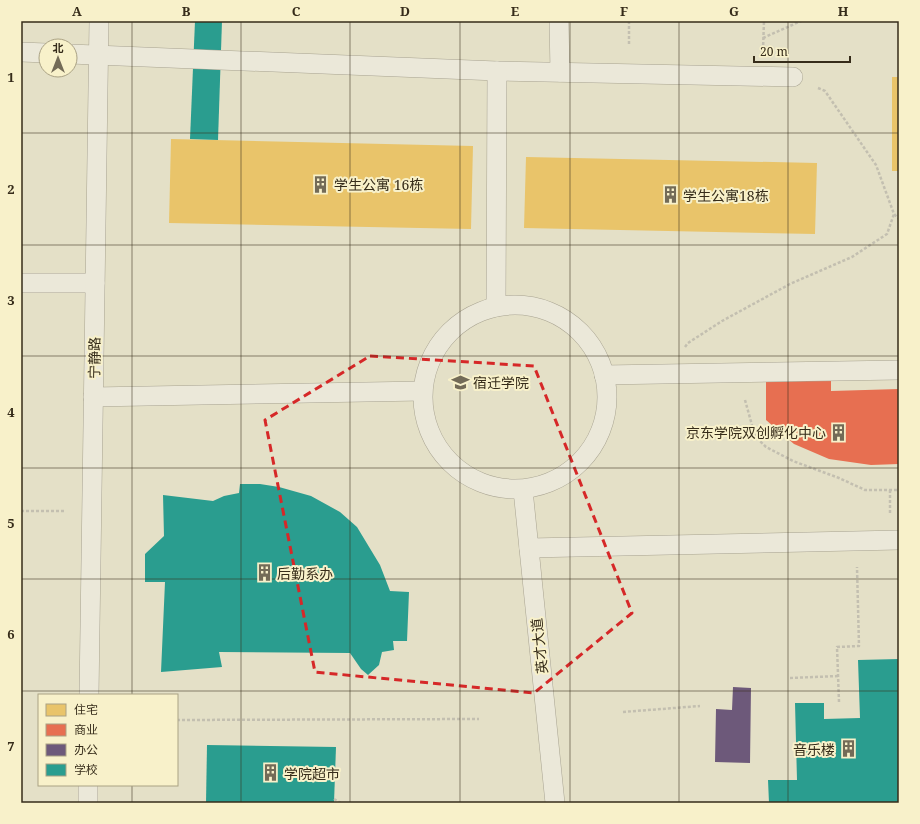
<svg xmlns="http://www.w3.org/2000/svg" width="920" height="824" font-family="'Noto Serif','Noto Sans SC',serif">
	<rect width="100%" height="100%" fill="#e4e0c7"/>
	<g fill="#e9c46a">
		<rect x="892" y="77" width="7" height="94"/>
		<path d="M171 139 473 146 471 229 169 223Z"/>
		<path d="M526 157 817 163 815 234 524 228Z"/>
	</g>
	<path fill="#e76f51" d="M831 379V391L899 389V464L871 465 829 459 794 444 766 420V380Z"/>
	<path fill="#6d597a" d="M733 687 751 688 750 763 715 762 716 709 732 710Z"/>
	<g fill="#2a9d8f">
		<path d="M195 21H222L218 140 190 139Z"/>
		<path d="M240 484H260L279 487 311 496 340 512 357 527 380 565 390 591 409 592 407 641H393L394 650 382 652 379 665 368 675 361 669 350 653 219 652 222 667 161 672 165 582H145V554L164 536 163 495 213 501 224 496 239 493Z"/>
		<path d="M899 659V803H769L768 780H797L795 703H824V719L860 718 858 660Z"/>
		<path d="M207 745 336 747 334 803H206Z"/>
	</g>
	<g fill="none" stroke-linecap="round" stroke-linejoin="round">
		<defs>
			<g id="service">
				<path d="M559 21 560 72"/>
				<path d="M21 52 46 53"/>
				<path d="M70 54 497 71 793 77"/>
				<path d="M21 283H95"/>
				<circle cx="515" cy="397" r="92"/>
				<path d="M496 307 497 71"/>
				<path d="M604 375 899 370"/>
				<path d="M93 397 422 391"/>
				<path d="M523 490 555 803"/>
				<path d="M529 548 899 540"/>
				<path d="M89 695 99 21"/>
				<path d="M88 803V785"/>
			</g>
		</defs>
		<use href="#service" stroke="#a8a391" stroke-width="20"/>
		<g stroke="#c3bfb0" stroke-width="2.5" stroke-dasharray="3 2" stroke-linecap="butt">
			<path d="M629 21V46"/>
			<path d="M763 38 801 21"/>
			<path d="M763 50 764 21"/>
			<path d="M818 88 825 91 876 165 894 214 899 219"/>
			<path d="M685 347 688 343 722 321 790 284 852 257 887 234 894 214"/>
			<path d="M745 400 755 436 766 447 793 461 839 478 865 490H899"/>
			<path d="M890 490V513"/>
			<path d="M21 511H64"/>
			<path d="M790 678 838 676"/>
			<path d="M839 702 837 647 859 646 857 567"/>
			<path d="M623 712 700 706"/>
			<path d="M177 720 479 719"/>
			<path d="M334 799 341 803"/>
		</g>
		<use href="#service" stroke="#ebe8d9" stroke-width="19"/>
	</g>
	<path fill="none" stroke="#d62828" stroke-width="3" stroke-dasharray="8 5" stroke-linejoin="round" d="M370 356 534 366 632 613 534 693 315 672 265 420Z"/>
	<path fill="none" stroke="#362c1a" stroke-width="1" stroke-opacity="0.55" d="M132 21V695M241 21V803M350 21V803M460 21V803M570 21V803M679 21V803M788 21V803M21 133H899M21 245H899M21 356H899M21 468H899M21 579H899M21 691H899M132 785V803"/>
	<defs>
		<symbol id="building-bare" viewBox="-9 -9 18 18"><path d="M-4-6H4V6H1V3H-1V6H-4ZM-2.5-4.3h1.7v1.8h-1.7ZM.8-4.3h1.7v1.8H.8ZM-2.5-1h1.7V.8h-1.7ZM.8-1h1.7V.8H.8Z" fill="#736b57" stroke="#f8f1ca" stroke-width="2.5" paint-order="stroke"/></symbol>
		<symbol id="university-bare" viewBox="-9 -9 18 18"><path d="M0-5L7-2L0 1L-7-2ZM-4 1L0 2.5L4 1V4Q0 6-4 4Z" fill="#736b57" stroke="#f8f1ca" stroke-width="2.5" paint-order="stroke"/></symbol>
	</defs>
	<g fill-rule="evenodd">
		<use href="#building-bare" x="308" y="172" width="25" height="25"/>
		<use href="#building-bare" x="658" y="182" width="25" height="25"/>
		<use href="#university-bare" x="448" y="370" width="25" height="25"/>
		<use href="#building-bare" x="826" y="420" width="25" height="25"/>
		<use href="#building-bare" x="252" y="560" width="25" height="25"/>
		<use href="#building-bare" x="836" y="736" width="25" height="25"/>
		<use href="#building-bare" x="258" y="760" width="25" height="25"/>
	</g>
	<g text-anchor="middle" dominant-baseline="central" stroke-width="4" stroke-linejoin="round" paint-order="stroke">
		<g font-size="14" fill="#362c1a" stroke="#f8f1ca" text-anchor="start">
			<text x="334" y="184">学生公寓 16栋</text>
			<text x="683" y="195">学生公寓18栋</text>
			<text x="473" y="382">宿迁学院</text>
			<text x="826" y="432" text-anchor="end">京东学院双创孵化中心</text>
			<text x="277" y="573">后勤系办</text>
			<text x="835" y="749" text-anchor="end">音乐楼</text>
			<text x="284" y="773">学院超市</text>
		</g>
		<g font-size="14" fill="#362c1a" stroke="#f8f1ca">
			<text transform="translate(94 358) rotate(-89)">宁静路</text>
			<text transform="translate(539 646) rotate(-96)">英才大道</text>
		</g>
	</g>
	<rect width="920" height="824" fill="none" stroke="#f8f1ca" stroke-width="44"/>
	<rect x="38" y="694" width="140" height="92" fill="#f8f1ca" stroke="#aaa284"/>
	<rect x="46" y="704" width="20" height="12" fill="#e9c46a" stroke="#aaa284"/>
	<text x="74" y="714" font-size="12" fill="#362c1a">住宅</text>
	<rect x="46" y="724" width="20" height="12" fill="#e76f51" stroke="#aaa284"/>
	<text x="74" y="734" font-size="12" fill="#362c1a">商业</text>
	<rect x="46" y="744" width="20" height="12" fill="#6d597a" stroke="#aaa284"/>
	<text x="74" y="754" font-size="12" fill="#362c1a">办公</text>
	<rect x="46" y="764" width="20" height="12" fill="#2a9d8f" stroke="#aaa284"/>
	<text x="74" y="774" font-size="12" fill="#362c1a">学校</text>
	<g transform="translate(58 58)"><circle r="19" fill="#f8f1ca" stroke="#aaa284"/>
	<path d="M0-3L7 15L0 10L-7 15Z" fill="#736b57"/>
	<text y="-6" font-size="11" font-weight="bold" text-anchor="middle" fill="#362c1a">北</text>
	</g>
	<path d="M754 56v6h96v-6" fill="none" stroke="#362c1a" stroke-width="2"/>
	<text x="760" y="56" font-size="12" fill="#362c1a" stroke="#f8f1ca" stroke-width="3" paint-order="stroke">20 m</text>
	<rect x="22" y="22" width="876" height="780" fill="none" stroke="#362c1a" stroke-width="1.5"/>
	<g font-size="13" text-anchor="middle" font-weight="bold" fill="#362c1a">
		<text x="77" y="16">A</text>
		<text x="186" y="16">B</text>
		<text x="296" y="16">C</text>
		<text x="405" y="16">D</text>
		<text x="515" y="16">E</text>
		<text x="624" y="16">F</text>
		<text x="734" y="16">G</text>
		<text x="843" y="16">H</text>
		<text x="11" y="82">1</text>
		<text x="11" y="194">2</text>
		<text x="11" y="305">3</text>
		<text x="11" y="417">4</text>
		<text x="11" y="528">5</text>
		<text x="11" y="639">6</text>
		<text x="11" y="751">7</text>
	</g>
</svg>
